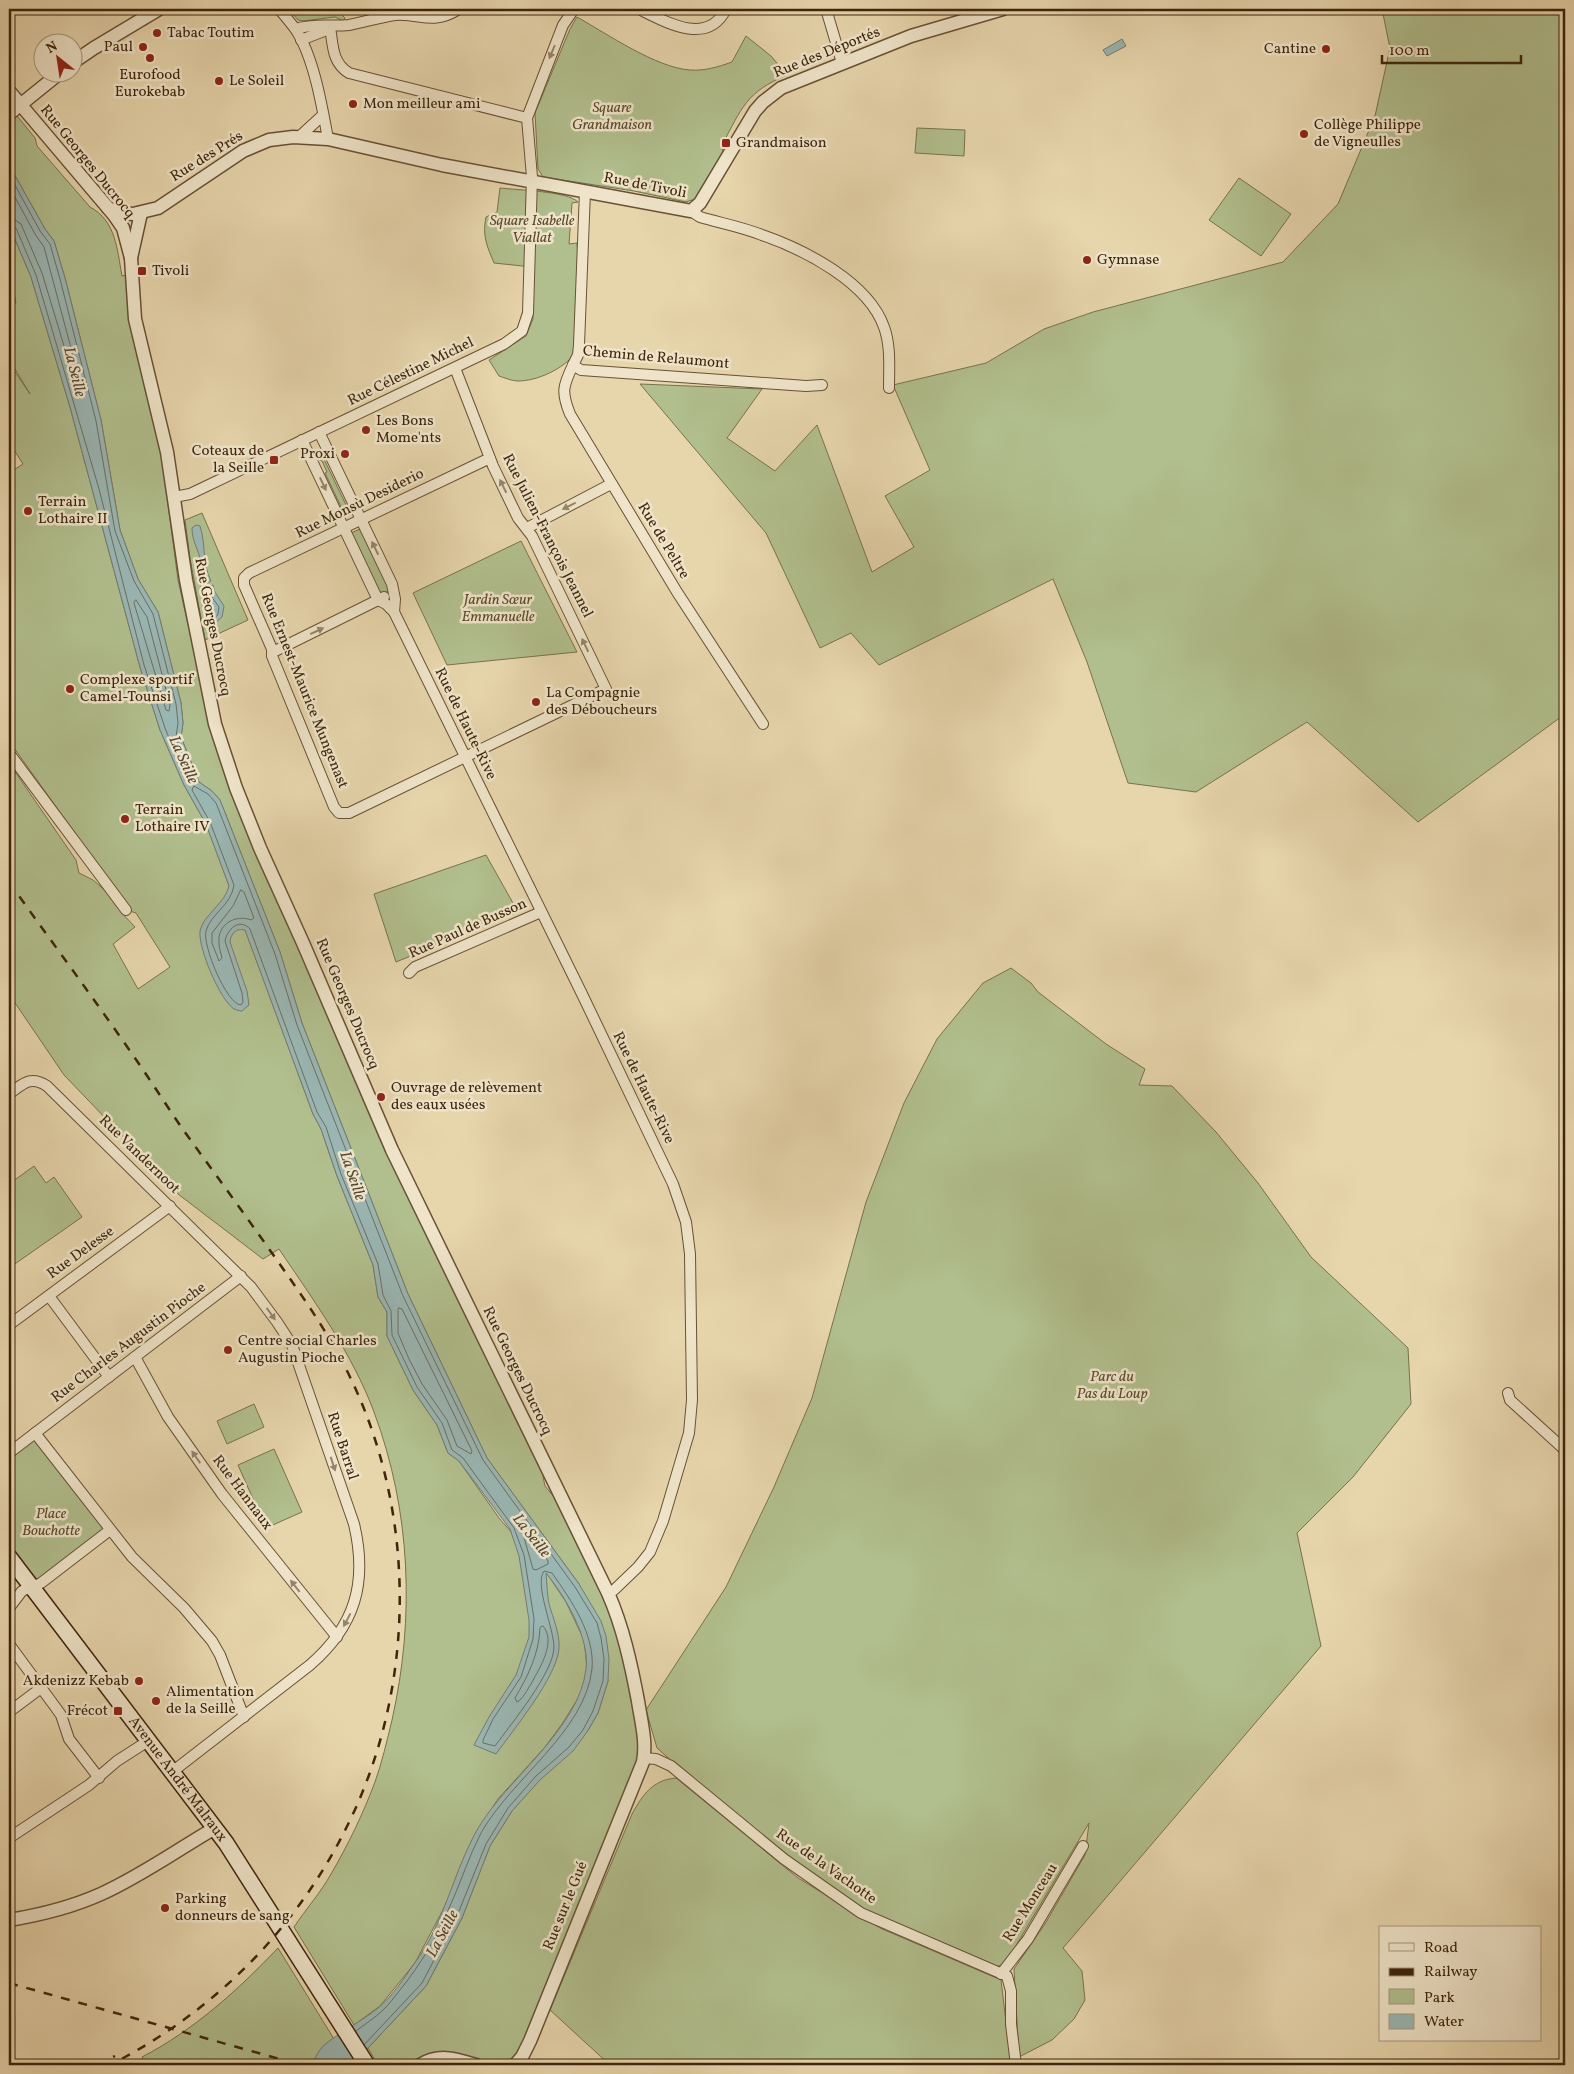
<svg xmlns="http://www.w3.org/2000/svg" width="1574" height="2074" font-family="Vollkorn,serif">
	<rect width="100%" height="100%" fill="#e7d5ac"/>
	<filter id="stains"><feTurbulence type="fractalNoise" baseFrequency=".004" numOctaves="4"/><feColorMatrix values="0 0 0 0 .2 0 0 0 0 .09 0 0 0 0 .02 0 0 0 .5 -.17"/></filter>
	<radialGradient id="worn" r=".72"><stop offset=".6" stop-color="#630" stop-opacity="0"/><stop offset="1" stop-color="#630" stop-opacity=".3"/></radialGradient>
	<g fill="#b1be8d" stroke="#78724c">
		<path d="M289 9H336L345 18 343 21 335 17 303 21 298 20Z"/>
		<path d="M1382 9H1565V714L1418 822 1307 722 1196 792 1128 783 1087 662 1053 579 879 665 851 633 820 648 766 533 640 384 762 389 727 438 775 471 817 425 872 572 914 547 885 496 930 470 893 385 986 363 1044 329 1093 312 1283 262 1338 204 1375 116 1390 48Z"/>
		<path d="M577 17C607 34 657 68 690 70 705 71 718 67 732 62L746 36 771 56 787 75C746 92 742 108 722 145L723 152 695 199 686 202 634 191 543 177 538 169 535 113 570 29Z"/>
		<path d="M9 106 35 138 37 146 90 207C116 221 117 249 122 276L126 275 130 321 143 369 163 466 178 580 215 745 237 806 391 1161 542 1472 545 1486 554 1497 611 1611 626 1658 640 1751 636 1772 519 2055C496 2074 476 2058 450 2053 434 2050 424 2061 410 2065 401 2068 388 2065 378 2065L368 2048 426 1986 462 1918 490 1846 512 1811 539 1780 587 1732 598 1713 608 1681 579 1584 487 1458 408 1294 302 1023 280 952 220 800 212 791 199 782 181 737 183 723 181 703 158 612 138 579 120 530 101 420 65 278 54 241 45 229 9 165Z"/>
		<path d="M917 128 965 130 964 156 915 153Z"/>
		<path d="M1239 178 1291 214 1261 256 1209 220Z"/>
		<path d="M500 188C517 190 567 191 578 202L572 203 569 244 577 243 578 258 575 353C564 369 537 381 518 381 512 381 505 378 499 376L489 360 526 336 533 319 532 267 494 263C487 246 482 236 486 217L497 212Z"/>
		<path d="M9 225 31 277 70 407 140 667 160 730 184 785 206 824 217 853 313 1114 321 1129 337 1176 373 1265 378 1297 387 1312V1336L413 1390 437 1425 448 1453 459 1461 499 1518 546 1572 566 1602 584 1640 587 1667 582 1692 562 1724 545 1747 498 1799 477 1831 445 1906 415 1963 380 2006 354 2025 294 1927C306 1909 321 1892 331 1874 348 1845 363 1814 375 1782 382 1762 387 1741 392 1720 415 1618 411 1511 374 1412 352 1353 314 1301 279 1249L263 1259 178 1194 64 1075 9 994V763L76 860 79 873 93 880 125 908 120 911 135 927 113 944 138 989 170 967 136 913 126 910 128 907 9 741V473L23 464 9 442V363L30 394 9 359V309L16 303 9 270Z"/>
		<path d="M323 457 348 509 343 511 325 473 327 472 322 461 318 459Z"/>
		<path d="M202 513 248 620 205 640 190 558 185 520Z"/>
		<path d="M360 529 390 587 389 591 381 595 351 533Z"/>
		<path d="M521 541 577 652 447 665 413 593Z"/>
		<path d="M486 855 518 912 396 962 374 894Z"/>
		<path d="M1011 968 1031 983 1038 992 1106 1044 1145 1069 1139 1085 1172 1086 1216 1132 1258 1183 1311 1257 1408 1348 1411 1404 1353 1477 1297 1533 1321 1646 1063 1948 1082 1971 1085 2000 1074 2019 1052 2040 1019 2057 1014 1969 1045 1924 1085 1855 1089 1823 1005 1964 995 1967 866 1911 829 1887 705 1791 657 1748 646 1710 726 1587 774 1487 812 1398 866 1202 904 1103 937 1039 983 983Z"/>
		<path d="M34 1166 46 1183 54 1177 82 1217 9 1268V1184Z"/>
		<path d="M254 1404 264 1427 227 1444 217 1421Z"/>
		<path d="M35 1433 110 1530 38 1585 9 1557V1453Z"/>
		<path d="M274 1449 302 1512 266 1528 238 1465Z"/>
		<path d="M676 1778 798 1878 880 1928 1001 1980 1011 2065H610L550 2010 632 1814C643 1794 653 1780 676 1778Z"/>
		<path d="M278 1948 350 2065H145L142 2057C194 2030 238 1990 278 1948Z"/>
	</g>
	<g fill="#9ab6b3" stroke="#757c70">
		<path d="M1122 39 1126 46 1107 56 1103 50Z"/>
		<path d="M9 165 45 229 54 241 65 278 101 420 120 530 138 579 158 612 181 703 183 723 181 737 199 782 212 791 220 800 280 952 302 1023 408 1294 487 1458 579 1584 601 1621 606 1636 609 1659 608 1681 598 1713 587 1732 573 1751 540 1780 512 1811 490 1846 462 1918 426 1986 368 2048 356 2056 351 2065H310C316 2060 317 2052 322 2047 339 2032 361 2022 378 2008 391 1998 405 1977 414 1964 444 1924 453 1873 477 1830 507 1778 579 1730 586 1669 590 1638 565 1596 546 1573 547 1583 547 1594 549 1604 553 1618 560 1633 559 1649 556 1678 514 1729 496 1754L474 1745 489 1717 516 1675 529 1637V1620L519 1556 510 1529 459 1461 448 1453 437 1425 413 1390 387 1336V1312L378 1297 373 1265 337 1176 321 1129 313 1114 245 930C236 928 231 933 230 942L247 991 249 1005 242 1011C239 1011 237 1010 234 1009 220 1000 198 948 200 931 203 915 225 904 229 886L206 824 184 785 160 730 140 667 70 407 31 277 9 225Z"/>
		<path d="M196 525 200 526C206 544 202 564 211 581L207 583 208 587 213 585 215 592 224 606 222 617 214 624C203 619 202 602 201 591L202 589C196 578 202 575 201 563 199 549 192 543 192 528Z"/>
	</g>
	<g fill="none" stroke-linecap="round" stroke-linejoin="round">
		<g stroke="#6c6e60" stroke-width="1">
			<path d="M9 174 40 231 50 244 60 279 96 421 115 531 134 581 153 614 176 704 178 723 176 737 182 755 180 758 177 757 165 728 144 665 99 489 36 275 16 228 9 225"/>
			<path d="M9 186 35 234 44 247 79 378 77 381 74 379 42 273 21 224 15 220 9 219"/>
			<path d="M208 595 211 596 219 607 218 614 215 618 212 617 207 598Z"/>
			<path d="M136 600 147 617 170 705 169 711 166 710 134 603Z"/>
			<path d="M241 890 244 892 254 918 251 920C236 914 217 924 219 943 219 948 221 953 222 958L219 961 212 943V933L233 906Z"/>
			<path d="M399 1308 402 1309 472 1451 471 1454 457 1446 447 1420 422 1384 409 1359 398 1333V1310Z"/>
			<path d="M525 1531 528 1532 548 1561V1564L536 1570 533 1569 523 1534Z"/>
			<path d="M543 1626C557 1642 539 1669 531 1684 527 1690 523 1699 517 1702L515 1698C528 1676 539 1654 540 1628Z"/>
			<path d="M356 2031C365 2024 375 2018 383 2010 389 2005 394 1997 400 1990 421 1964 437 1937 450 1906 461 1882 469 1856 481 1833 511 1779 585 1732 592 1669 595 1634 571 1600 552 1573L544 1571C534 1584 554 1629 554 1647 554 1672 511 1724 495 1746L483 1743V1740L493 1719 521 1677 533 1639 534 1619 524 1555 514 1528 463 1458 452 1450 442 1423 417 1387 392 1335 391 1311 383 1295 378 1264 341 1174 326 1127 317 1112 250 929C239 917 227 930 225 941L242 993 243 1002 241 1005C227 1005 202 945 206 931 211 913 231 906 234 885L210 822 192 790 194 786 208 794 216 803 275 954 297 1025 403 1296 483 1460 575 1587 597 1623 601 1638 604 1659 603 1681 593 1711 583 1730 569 1747 536 1776 508 1808 486 1844 457 1916 422 1983 364 2045"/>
		</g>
		<defs>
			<g id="minor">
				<path d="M279 9C285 16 291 23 296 30 314 58 322 106 328 139"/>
				<path d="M639 9C667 23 708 46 726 9"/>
				<path d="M826 9 842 63"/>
				<path d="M330 27C333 45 332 63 349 73L527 118"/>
				<path d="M296 29C313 23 332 27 349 25 365 22 380 17 395 15 422 13 431 26 459 9"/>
				<path d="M301 40 324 31 330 27"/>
				<path d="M299 137 323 115"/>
				<path d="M585 191 579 345 578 355 573 365 581 370 806 386 822 385"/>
				<path d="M691 211 700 217C720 223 742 227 762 235 805 250 868 282 884 327 891 346 889 369 889 388"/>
				<path d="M573 365C563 386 561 392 570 414L677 592 763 724"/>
				<path d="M455 368 493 466 518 518 532 536 606 689 349 813H339L334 807 272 656V649L244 585V578L249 573 490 458"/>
				<path d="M319 432 392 584 395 599 394 612"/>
				<path d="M302 440 378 600 386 604 394 612 582 994 673 1184 686 1222 690 1254 692 1400 689 1433 663 1521 650 1552 638 1567 614 1590 608 1593"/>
				<path d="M174 497 190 494 504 344 522 331 528 313 532 177 527 118 563 25 574 9"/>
				<path d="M527 528 611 484"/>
				<path d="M273 652 384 597"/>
				<path d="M9 753 126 910"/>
				<path d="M409 973 415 967 541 912"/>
				<path d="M9 1094C23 1084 30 1075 47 1086L251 1287 277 1322 292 1345 302 1374 354 1524C368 1583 355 1626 310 1665L172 1772"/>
				<path d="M49 1296 109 1377"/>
				<path d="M9 1325 170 1206"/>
				<path d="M135 1357 168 1417 222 1494 337 1637"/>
				<path d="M1508 1393 1510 1400 1565 1450"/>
				<path d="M35 1433 132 1557 184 1608 212 1641 220 1655 244 1717"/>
				<path d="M9 1453 241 1276"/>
				<path d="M9 1608 22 1591 41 1583 110 1530"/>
				<path d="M9 1644 56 1708 61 1715 69 1739 99 1778"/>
				<path d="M9 1712 41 1688"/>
				<path d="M643 1758 656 1759 671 1766 784 1859 861 1913 1007 1976 1011 1991V2024L1016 2065"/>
				<path d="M9 1838 89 1785 117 1761 148 1741"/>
				<path d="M1001 1974 1028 1939 1083 1846"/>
			</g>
			<g id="tertiary">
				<path d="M72 63 94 48 159 9"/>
				<path d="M9 91 114 215 123 228 131 258 135 319 167 452 186 580 215 724 236 788 260 848 303 943 392 1150 608 1593C623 1627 631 1664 638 1701 641 1721 647 1742 643 1762L530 2041 522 2057 515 2065"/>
				<path d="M9 114 61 72"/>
				<path d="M108 208 119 213 133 214 158 208 243 151 269 140 293 137 328 139 442 165 691 211 700 203 755 111 763 102 781 88 911 36 1003 9"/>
				<path d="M131 258 141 213"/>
				<path d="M9 1920C40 1915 72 1907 101 1894 141 1876 177 1850 215 1828"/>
				<path d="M420 2065C439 2053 456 2059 476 2065"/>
			</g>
			<g id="secondary">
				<path id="s1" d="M9 1557 226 1843 367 2065"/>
			</g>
		</defs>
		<use href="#minor" stroke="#685134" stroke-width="12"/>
		<use href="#tertiary" stroke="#685134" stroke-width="15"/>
		<use href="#secondary" stroke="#3e250c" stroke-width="18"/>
		<use href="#minor" stroke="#efe4c9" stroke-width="10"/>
		<use href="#tertiary" stroke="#efe4c9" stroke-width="12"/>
		<use href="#secondary" stroke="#efe4c9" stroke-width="15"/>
		<g stroke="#3e250c" stroke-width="2.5" stroke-dasharray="9 9" stroke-linecap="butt">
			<path d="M9 882C51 941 95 1000 137 1061 153 1084 168 1108 184 1131 216 1175 248 1219 279 1263 305 1300 331 1337 350 1377 416 1513 416 1680 352 1816 301 1925 216 2011 110 2065"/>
			<path d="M9 1983 301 2065"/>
			<path d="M97 2065 115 2056"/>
		</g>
	</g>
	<defs><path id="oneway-solid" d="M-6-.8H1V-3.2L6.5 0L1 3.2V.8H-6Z" transform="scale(1.25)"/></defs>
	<g fill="#96846a">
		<use href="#oneway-solid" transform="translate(552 52) rotate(113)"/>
		<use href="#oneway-solid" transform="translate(323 484) rotate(65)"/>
		<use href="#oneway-solid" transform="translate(503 486) rotate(-116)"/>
		<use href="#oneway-solid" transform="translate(569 506) rotate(153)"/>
		<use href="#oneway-solid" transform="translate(375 548) rotate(-116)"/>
		<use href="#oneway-solid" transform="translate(317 631) rotate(-25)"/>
		<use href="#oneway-solid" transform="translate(585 645) rotate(-116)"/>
		<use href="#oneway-solid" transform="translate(271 1314) rotate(54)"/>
		<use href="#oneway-solid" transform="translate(196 1457) rotate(-125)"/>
		<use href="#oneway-solid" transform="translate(333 1464) rotate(72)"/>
		<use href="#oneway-solid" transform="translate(295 1586) rotate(-128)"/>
		<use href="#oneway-solid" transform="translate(347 1620) rotate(118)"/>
	</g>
	<g fill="#8f2418" stroke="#efe4c9" stroke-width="2">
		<circle cx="157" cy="33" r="5"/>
		<circle cx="143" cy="47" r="5"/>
		<circle cx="1326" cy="49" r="5"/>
		<circle cx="150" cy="58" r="5"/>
		<circle cx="219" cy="81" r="5"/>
		<circle cx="353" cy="104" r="5"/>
		<circle cx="1304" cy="134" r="5"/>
		<rect x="721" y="138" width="10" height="10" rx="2.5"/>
		<circle cx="1087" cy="260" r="5"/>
		<rect x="137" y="266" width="10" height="10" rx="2.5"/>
		<circle cx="366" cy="430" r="5"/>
		<circle cx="345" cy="454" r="5"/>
		<rect x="269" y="455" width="10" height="10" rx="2.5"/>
		<circle cx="28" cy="511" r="5"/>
		<circle cx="70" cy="689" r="5"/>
		<circle cx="536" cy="702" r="5"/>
		<circle cx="125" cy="819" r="5"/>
		<circle cx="381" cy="1097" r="5"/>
		<circle cx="228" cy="1350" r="5"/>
		<circle cx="139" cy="1681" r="5"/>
		<circle cx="156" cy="1701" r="5"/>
		<rect x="113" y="1706" width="10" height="10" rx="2.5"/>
		<circle cx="165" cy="1908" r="5"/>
	</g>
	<g text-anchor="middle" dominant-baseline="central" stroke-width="5" stroke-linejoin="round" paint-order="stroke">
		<g font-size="15" fill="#3e250c" stroke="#efe4c9" text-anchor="start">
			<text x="167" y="33">Tabac Toutim</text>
			<text x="133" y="47" text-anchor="end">Paul</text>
			<text x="1316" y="49" text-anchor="end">Cantine</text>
			<text x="150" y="75" text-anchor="middle">Eurofood<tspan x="150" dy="17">Eurokebab</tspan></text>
			<text x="229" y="81">Le Soleil</text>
			<text x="363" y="104">Mon meilleur ami</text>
			<text x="1314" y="125">Collège Philippe<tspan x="1314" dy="17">de Vigneulles</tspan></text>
			<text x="736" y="143">Grandmaison</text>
			<text x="1097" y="260">Gymnase</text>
			<text x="152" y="271">Tivoli</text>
			<text x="376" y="421">Les Bons<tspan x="376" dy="17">Mome'nts</tspan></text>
			<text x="264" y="451" text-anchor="end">Coteaux de<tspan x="264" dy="17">la Seille</tspan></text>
			<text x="335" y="454" text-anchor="end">Proxi</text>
			<text x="38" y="502">Terrain<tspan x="38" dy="17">Lothaire II</tspan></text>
			<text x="80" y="680">Complexe sportif<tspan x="80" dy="17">Camel-Tounsi</tspan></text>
			<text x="546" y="693">La Compagnie<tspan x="546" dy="17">des Déboucheurs</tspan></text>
			<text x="135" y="810">Terrain<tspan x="135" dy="17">Lothaire IV</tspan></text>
			<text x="391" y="1088">Ouvrage de relèvement<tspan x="391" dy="17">des eaux usées</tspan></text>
			<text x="238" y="1341">Centre social Charles<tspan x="238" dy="17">Augustin Pioche</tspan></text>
			<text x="129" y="1681" text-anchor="end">Akdenizz Kebab</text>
			<text x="166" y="1692">Alimentation<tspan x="166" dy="17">de la Seille</tspan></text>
			<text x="108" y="1711" text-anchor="end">Frécot</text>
			<text x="175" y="1899">Parking<tspan x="175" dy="17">donneurs de sang</tspan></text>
		</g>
		<g font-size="15" fill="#3e250c" stroke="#efe4c9">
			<text transform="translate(827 53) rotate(-22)">Rue des Déportés</text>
			<text transform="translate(207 157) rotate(-32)">Rue des Prés</text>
			<text transform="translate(87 162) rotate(51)">Rue Georges Ducrocq</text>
			<text transform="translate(645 186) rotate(11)">Rue de Tivoli</text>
			<text transform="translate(656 358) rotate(5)">Chemin de Relaumont</text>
			<text transform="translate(411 372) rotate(-26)">Rue Célestine Michel</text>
			<text transform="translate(360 504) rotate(-26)">Rue Monsù Desiderio</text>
			<text transform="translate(547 536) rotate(63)">Rue Julien-François Jeannel</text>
			<text transform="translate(663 541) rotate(59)">Rue de Peltre</text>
			<text transform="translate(212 627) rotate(79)">Rue Georges Ducrocq</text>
			<text transform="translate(304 691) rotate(68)">Rue Ernest-Maurice Mungenast</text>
			<text transform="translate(465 724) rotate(64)">Rue de Haute-Rive</text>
			<text transform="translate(468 929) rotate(-24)">Rue Paul de Busson</text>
			<text transform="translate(347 1004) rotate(67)">Rue Georges Ducrocq</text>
			<text transform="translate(643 1088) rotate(64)">Rue de Haute-Rive</text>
			<text transform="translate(139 1155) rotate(44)">Rue Vandernoot</text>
			<text transform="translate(81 1253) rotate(-36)">Rue Delesse</text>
			<text transform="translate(129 1343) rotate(-37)">Rue Charles Augustin Pioche</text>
			<text transform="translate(517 1371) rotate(64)">Rue Georges Ducrocq</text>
			<text transform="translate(342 1446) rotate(72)">Rue Barral</text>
			<text transform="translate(242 1493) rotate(53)">Rue Hannaux</text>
			<text stroke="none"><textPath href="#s1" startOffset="279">Avenue André Malraux</textPath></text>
			<text transform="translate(826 1867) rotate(35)">Rue de la Vachotte</text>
			<text transform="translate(1031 1903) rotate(-58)">Rue Monceau</text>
			<text transform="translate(566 1906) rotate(-68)">Rue sur le Gué</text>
		</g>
		<g font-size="15" font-style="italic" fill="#5b4b2c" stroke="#efe4c9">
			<text x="612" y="108">Square<tspan x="612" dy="17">Grandmaison</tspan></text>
			<text x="532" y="221">Square Isabelle<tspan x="532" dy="17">Viallat</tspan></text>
			<text x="498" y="600">Jardin Sœur<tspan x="498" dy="17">Emmanuelle</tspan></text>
			<text x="1112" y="1377">Parc du<tspan x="1112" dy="17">Pas du Loup</tspan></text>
			<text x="51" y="1514">Place<tspan x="51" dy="17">Bouchotte</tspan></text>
		</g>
		<g font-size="16" font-style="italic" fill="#554936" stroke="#efe4c9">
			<text transform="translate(74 372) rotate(76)">La Seille</text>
			<text transform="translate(183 760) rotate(66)">La Seille</text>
			<text transform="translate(352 1176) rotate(71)">La Seille</text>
			<text transform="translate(531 1536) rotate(52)">La Seille</text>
			<text transform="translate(443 1934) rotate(-62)">La Seille</text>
		</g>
	</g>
	<rect width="1574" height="2074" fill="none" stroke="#e7d5ac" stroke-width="30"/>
	<rect x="10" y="10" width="1554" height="2054" fill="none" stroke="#3e250c" stroke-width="2.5"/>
	<rect x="15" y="15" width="1544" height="2044" fill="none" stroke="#3e250c"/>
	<rect x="1379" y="1926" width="162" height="115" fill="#efe4c9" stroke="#a8987d"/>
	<rect x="1389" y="1943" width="25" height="8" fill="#efe4c9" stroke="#a8987d"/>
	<text x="1424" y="1952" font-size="15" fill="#3e250c">Road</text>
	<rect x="1389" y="1968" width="25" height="8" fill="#3e250c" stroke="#a8987d"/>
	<text x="1424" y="1976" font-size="15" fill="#3e250c">Railway</text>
	<rect x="1389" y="1989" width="25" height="15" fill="#b1be8d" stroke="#a8987d"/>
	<text x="1424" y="2002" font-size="15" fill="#3e250c">Park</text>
	<rect x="1389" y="2014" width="25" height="15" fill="#9ab6b3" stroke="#a8987d"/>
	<text x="1424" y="2026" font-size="15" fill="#3e250c">Water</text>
	<g transform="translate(58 58) rotate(330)"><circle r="24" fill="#efe4c9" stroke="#a8987d"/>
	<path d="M0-4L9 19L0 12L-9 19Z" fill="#8f2418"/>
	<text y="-8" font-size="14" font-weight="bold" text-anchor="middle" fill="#3e250c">N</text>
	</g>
	<path d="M1382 55v8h139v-8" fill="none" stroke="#3e250c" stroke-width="2.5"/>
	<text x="1389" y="55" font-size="15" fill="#3e250c" stroke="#efe4c9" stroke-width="4" paint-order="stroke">100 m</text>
	<rect width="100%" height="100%" filter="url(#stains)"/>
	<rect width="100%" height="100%" fill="url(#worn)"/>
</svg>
